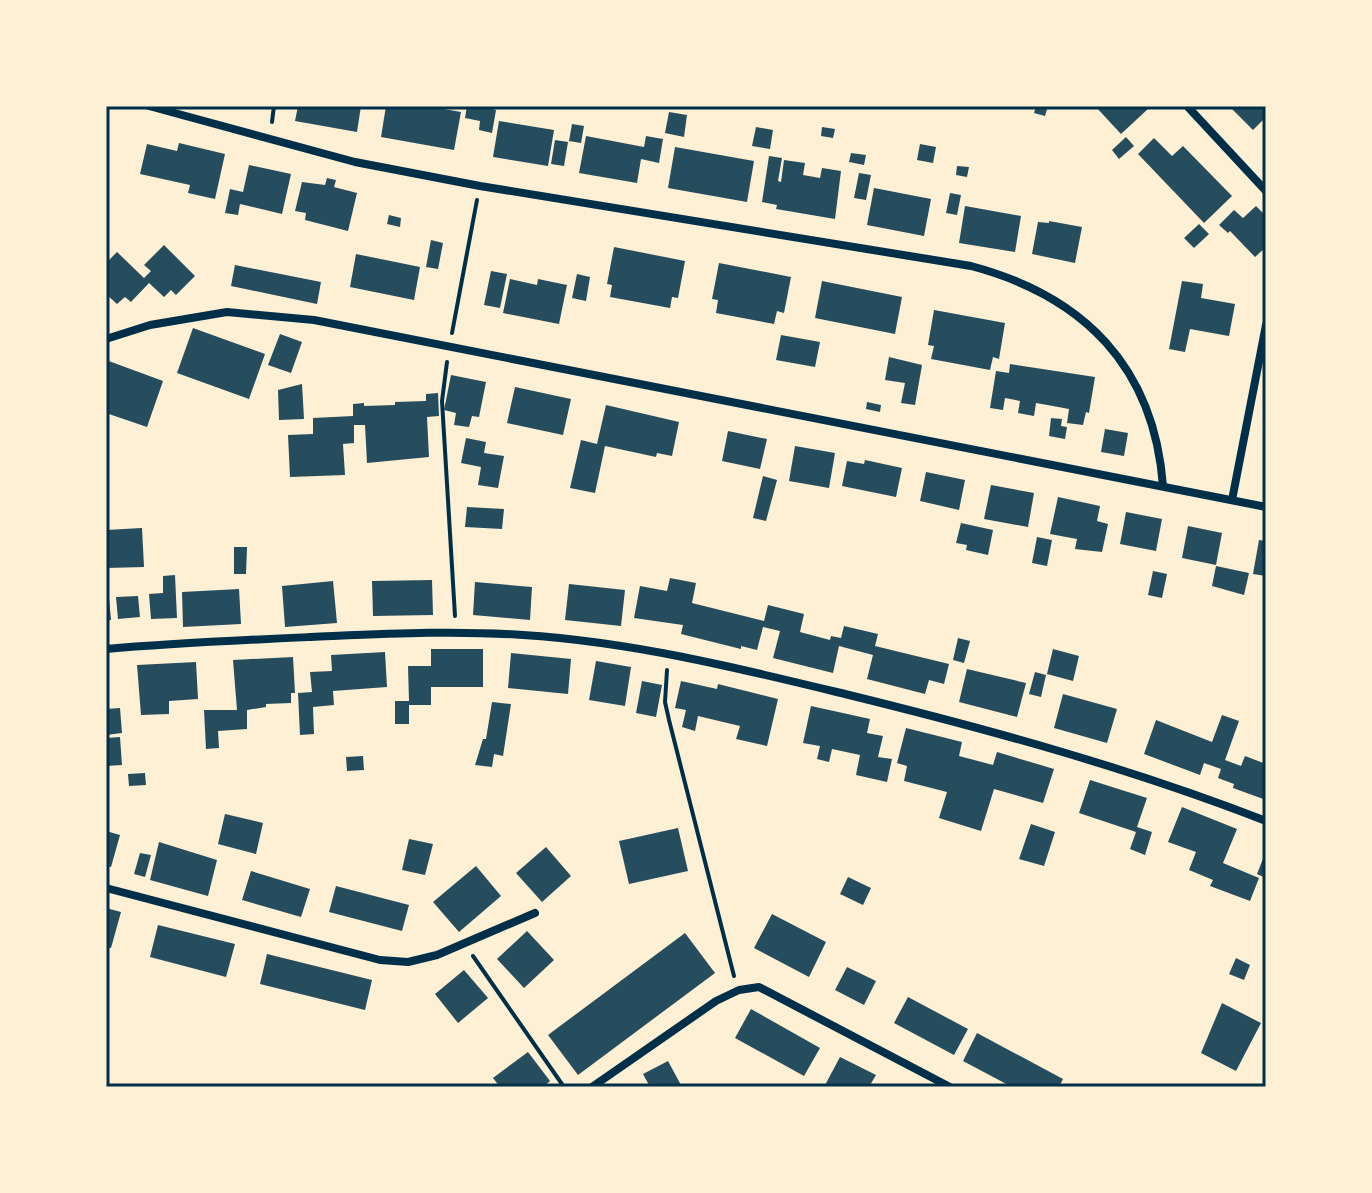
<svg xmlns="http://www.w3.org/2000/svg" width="1372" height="1193" font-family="Inter,sans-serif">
	<rect width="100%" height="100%" fill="#fdf0d5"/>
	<g fill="#264d5e">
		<path d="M298 106H361L357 132 295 121Z"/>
		<path d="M386 106H427L461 112 454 150 381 137Z"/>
		<path d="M467 106H483L496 110 492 133 479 130 480 121 465 118Z"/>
		<path d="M1036 106H1048L1045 116 1034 113Z"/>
		<path d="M1095 106H1147L1149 108 1121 134Z"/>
		<path d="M1229 106H1266V117L1253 130Z"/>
		<path d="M669 112 687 115 684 137 665 133Z"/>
		<path d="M499 121 554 130 548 166 493 157Z"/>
		<path d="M572 124 584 126 581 143 569 141Z"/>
		<path d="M756 127 773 130 770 149 752 146Z"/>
		<path d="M822 127 835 129 833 138 821 136Z"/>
		<path d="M586 136 644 147 646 136 663 139 659 163 641 159 637 183 579 173Z"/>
		<path d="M1126 137 1134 146 1119 159 1112 150Z"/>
		<path d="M1154 138 1172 156 1183 146 1232 196 1204 223 1138 154Z"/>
		<path d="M555 140 568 142 564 166 551 164Z"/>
		<path d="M179 143 225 154 215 199 188 193 190 185 140 174 147 144 177 151Z"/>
		<path d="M920 144 936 147 933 163 917 160Z"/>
		<path d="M675 147 754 161 747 202 668 188Z"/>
		<path d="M851 153 866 155 864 165 849 162Z"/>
		<path d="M769 156 782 158 778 181 781 182 784 160 805 163 803 175 820 178 822 168 841 171 835 219 776 209 777 205 762 202Z"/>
		<path d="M249 165 291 174 282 214 240 204 238 215 225 213 230 189 243 192Z"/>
		<path d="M957 166 969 167 967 177 956 175Z"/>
		<path d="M859 173 871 175 866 200 854 198Z"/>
		<path d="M327 178 336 180 334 187 357 193 348 231 305 220 306 213 295 211 302 182 325 185Z"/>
		<path d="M874 188 931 199 924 236 867 225Z"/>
		<path d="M950 193 961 195 957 215 946 213Z"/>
		<path d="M965 206 1021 216 1015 252 959 243Z"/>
		<path d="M1256 206 1266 216V247L1255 257 1230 231 1228 233 1219 225 1234 210 1243 218Z"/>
		<path d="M389 215 401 218 400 227 387 224Z"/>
		<path d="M1049 221 1082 227 1075 263 1032 254 1038 222 1049 223Z"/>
		<path d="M1199 224 1209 234 1194 248 1184 238Z"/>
		<path d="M431 240 443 243 438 269 426 267Z"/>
		<path d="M164 245 195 276 176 295 171 290 164 297 149 283 131 302 125 297 117 304 106 294V263L117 252 144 278 151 271 144 265Z"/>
		<path d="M614 247 685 261 678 298 672 297 670 308 610 297 612 285 607 284Z"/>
		<path d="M356 254 420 267 414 300 350 287Z"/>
		<path d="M719 263 791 277 784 313 777 311 774 324 716 313 718 300 712 299Z"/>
		<path d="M235 265 321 282 317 304 231 286Z"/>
		<path d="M491 271 507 274 500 308 484 305Z"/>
		<path d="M577 274 590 277 586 301 572 298Z"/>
		<path d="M510 279 537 285 538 279 567 285 559 324 503 313Z"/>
		<path d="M822 281 902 297 895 334 815 318Z"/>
		<path d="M1182 281 1203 284 1201 298 1235 304 1229 336 1190 329 1185 352 1169 349Z"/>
		<path d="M934 310 1005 323 999 359 993 357 990 370 931 359 934 346 928 345Z"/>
		<path d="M193 328 265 354 249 399 177 373Z"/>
		<path d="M280 334 302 342 291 373 268 365Z"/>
		<path d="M781 335 820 342 815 367 776 360Z"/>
		<path d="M889 357 922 365 915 405 901 403 905 383 885 380Z"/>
		<path d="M106 360 163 381 147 427 106 413Z"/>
		<path d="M1010 364 1095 377 1089 413 1086 412 1083 425 1067 423 1069 409 1053 406 1036 403 1034 416 1018 413 1020 401 1005 398 1003 410 990 408 996 371 1009 373Z"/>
		<path d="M451 375 486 382 479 417 472 416 469 427 454 425 456 413 444 410Z"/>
		<path d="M302 384 304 419 279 420 278 390Z"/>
		<path d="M515 387 571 399 563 435 507 423Z"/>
		<path d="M438 393 439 416 427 417 429 457 367 463 365 425H354V443L343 444 345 475 290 477 288 435 313 434V418L353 416V404L364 403V406L395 405V402L426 401V394Z"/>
		<path d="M867 402 881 405 880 412 866 409Z"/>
		<path d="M606 405 679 422 672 456 657 453 656 457 605 446 595 493 570 488 581 440 597 444Z"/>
		<path d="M1051 418 1062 419 1061 426 1067 427 1065 439 1049 436Z"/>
		<path d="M1105 429 1128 433 1124 456 1101 452Z"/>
		<path d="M728 431 767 439 760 469 722 461Z"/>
		<path d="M466 438 486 442 484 453 504 456 498 488 478 485 481 467 461 463Z"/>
		<path d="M795 446 835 453 829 488 789 481Z"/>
		<path d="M865 460 902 468 896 497 842 486 847 461 864 464Z"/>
		<path d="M926 472 965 480 959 510 920 501Z"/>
		<path d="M763 476 777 480 766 521 753 518Z"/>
		<path d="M991 485 1034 493 1028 527 984 519Z"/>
		<path d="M1058 497 1100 506 1097 521 1108 524 1102 552 1075 549 1077 539 1050 534Z"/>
		<path d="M467 507 504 509 502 529 465 527Z"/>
		<path d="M1126 512 1162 519 1156 551 1120 544Z"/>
		<path d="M961 523 993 530 988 555 966 550 967 545 956 543Z"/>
		<path d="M1188 526 1222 533 1216 565 1182 558Z"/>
		<path d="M142 528 144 567 106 568V530Z"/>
		<path d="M1037 537 1052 540 1047 566 1032 563Z"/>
		<path d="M1259 540 1266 541V576L1253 574Z"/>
		<path d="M234 547H247L246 574H234Z"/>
		<path d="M1216 566 1249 573 1244 595 1212 586Z"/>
		<path d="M1153 571 1167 574 1162 598 1148 595Z"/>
		<path d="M175 575 177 618 151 619 149 594 163 593V576Z"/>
		<path d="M670 578 696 583 692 603 764 621 768 605 804 614 800 632 830 640 831 636 841 638 844 626 878 634 875 646 949 664 944 684 929 680 925 694 867 679 873 655 839 646 833 673 773 658 780 631 763 627 757 650 741 646V649L681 634 683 625 634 618 640 586 667 591Z"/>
		<path d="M432 580 433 615 373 616 372 581Z"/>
		<path d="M333 581 337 623 285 627 282 586Z"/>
		<path d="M475 582 532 587 530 620 473 615Z"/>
		<path d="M569 584 625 590 621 626 565 620Z"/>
		<path d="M239 589 241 624 183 627 182 592Z"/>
		<path d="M138 596 140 617 118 619 116 597Z"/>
		<path d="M109 598 111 620H106V599Z"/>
		<path d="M958 638 970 641 964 663 953 660Z"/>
		<path d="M431 649H483V687H431V705H409V724H395V701H409L408 666H431Z"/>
		<path d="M1053 649 1079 656 1073 681 1047 674Z"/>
		<path d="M385 652 387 687 333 691 334 705 313 707 314 734 300 735 298 693 312 692 310 672 332 671 331 655Z"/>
		<path d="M511 653 571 659 568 694 508 688Z"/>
		<path d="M293 657 295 693H291V703L266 704V707L247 710V729L218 731 219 748 206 749 204 710H237L233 660Z"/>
		<path d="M596 661 631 667 625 706 589 700Z"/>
		<path d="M196 662 198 699 169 701V714L141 715 137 665Z"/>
		<path d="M967 669 1026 683 1017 717 959 702Z"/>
		<path d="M1035 672 1046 675 1041 697 1029 694Z"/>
		<path d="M642 681 662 685 656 717 636 713Z"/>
		<path d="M681 681 717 689 718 684 778 699 767 746 736 739 740 726 698 716 695 731 682 727 686 710 675 708Z"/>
		<path d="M1063 694 1117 709 1107 743 1054 728Z"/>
		<path d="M492 702 511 704 503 756 494 754 492 767 475 765 483 739H486Z"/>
		<path d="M811 706 870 719 867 733 883 736 878 757 892 759 887 782 856 775 860 755 832 749 829 762 817 759 820 746 803 743Z"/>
		<path d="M120 708 122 733 106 735V709Z"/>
		<path d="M1222 715 1239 721 1225 760 1241 766 1245 756 1266 764V800L1233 788 1234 784 1218 778 1221 769 1204 763 1200 775 1144 754 1156 720 1212 742Z"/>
		<path d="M906 728 962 742 959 756 993 765 997 752 1054 769 1043 803 994 789 981 831 939 818 947 792 904 781 907 766 897 763Z"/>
		<path d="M120 737 122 765 106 766V738Z"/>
		<path d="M363 756 364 770 347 771 346 757Z"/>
		<path d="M145 773 146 785 129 786 128 774Z"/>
		<path d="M1090 780 1147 798 1137 827 1152 832 1145 855 1130 849 1136 832 1079 813Z"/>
		<path d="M1182 807 1237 829 1223 863 1259 878 1250 901 1210 886 1213 880 1189 870 1196 852 1168 842Z"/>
		<path d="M225 814 263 823 256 854 218 844Z"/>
		<path d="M1031 824 1055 832 1044 866 1019 859Z"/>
		<path d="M678 828 688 871 629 884 619 841Z"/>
		<path d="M106 831 120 835 111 867 106 866Z"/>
		<path d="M409 839 433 844 425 875 402 870Z"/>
		<path d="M159 842 217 860 208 896 150 880Z"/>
		<path d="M546 847 571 876 542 902 516 873Z"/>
		<path d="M1266 851V878L1257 874Z"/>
		<path d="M140 853 151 855 145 877 134 874Z"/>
		<path d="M476 866 501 896 459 932 433 902Z"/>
		<path d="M251 871 310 889 301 917 242 900Z"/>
		<path d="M848 877 871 888 863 905 840 894Z"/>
		<path d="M336 886 409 905 402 931 329 912Z"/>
		<path d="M106 908 121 912 111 948 106 947Z"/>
		<path d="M772 914 826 942 809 977 754 948Z"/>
		<path d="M158 925 235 944 226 977 150 957Z"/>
		<path d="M527 931 554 960 524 988 497 959Z"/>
		<path d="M685 933 715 973 578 1075 548 1035Z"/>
		<path d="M267 954 372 980 365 1010 260 984Z"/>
		<path d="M1236 958 1250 965 1244 980 1229 974Z"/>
		<path d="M847 967 876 981 864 1005 835 990Z"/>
		<path d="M464 970 488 998 458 1023 435 994Z"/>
		<path d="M908 997 968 1029 954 1055 894 1023Z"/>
		<path d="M1222 1003 1261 1023 1236 1071 1201 1053Z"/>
		<path d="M751 1009 820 1048 804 1076 735 1038Z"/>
		<path d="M977 1033 1063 1079 1059 1087H1012L963 1061Z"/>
		<path d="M528 1052 550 1081 543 1087H500L493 1078Z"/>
		<path d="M840 1057 876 1075 869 1087H824Z"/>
		<path d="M668 1061 682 1087H650L643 1074Z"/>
	</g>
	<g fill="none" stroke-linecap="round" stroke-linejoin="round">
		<g stroke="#003049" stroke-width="4">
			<path d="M272 122 274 106"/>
			<path d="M452 333 477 200"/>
			<path d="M447 362 442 401 455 616"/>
			<path d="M667 670 665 702 669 720 734 976"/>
			<path d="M473 956 564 1087"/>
		</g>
		<g stroke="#003049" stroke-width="8">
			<path d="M149 106 355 162 480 186 971 266C1084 296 1154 367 1163 486"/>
			<path d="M1187 106 1266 191"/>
			<path d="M106 339 150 325 227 312 314 320 1266 507"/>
			<path d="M1232 500 1266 325"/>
			<path d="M106 649C174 643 243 640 311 637 382 634 452 630 523 635 634 642 742 669 849 695 991 730 1130 768 1266 821"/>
			<path d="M106 888 380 960 408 962 437 955 535 913"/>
			<path d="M592 1087 716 1001 739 990 759 987 950 1087"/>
		</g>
	</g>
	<rect width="1372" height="1193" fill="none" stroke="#fdf0d5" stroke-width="216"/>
	<rect x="108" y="108" width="1156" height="977" fill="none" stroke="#003049" stroke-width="3"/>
</svg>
